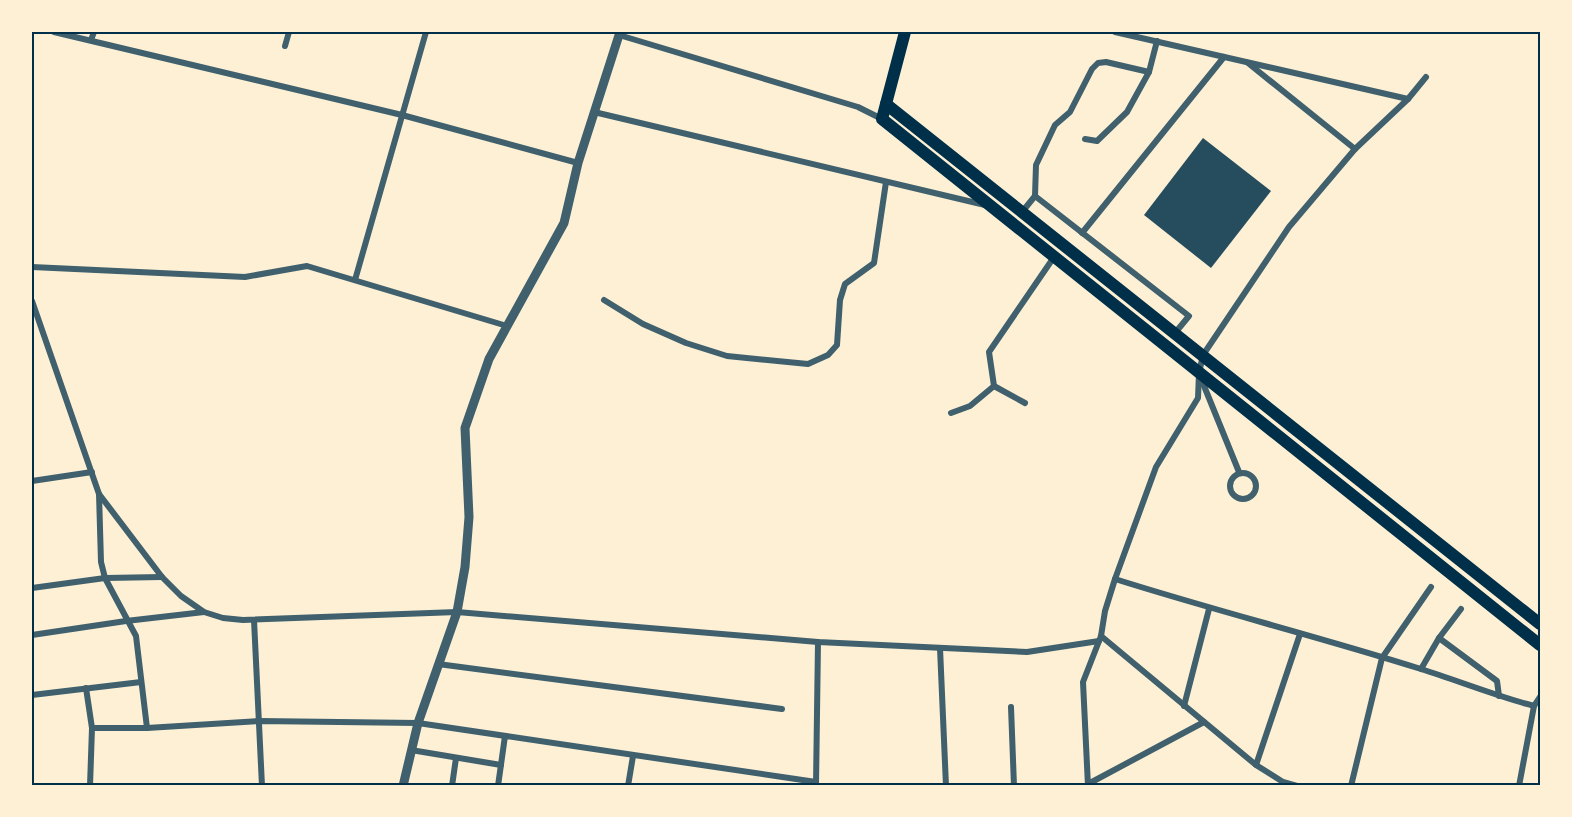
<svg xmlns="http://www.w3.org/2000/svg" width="1572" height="817" font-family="Poppins,sans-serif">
	<rect width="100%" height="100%" fill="#fdf0d5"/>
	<path fill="#264d5e" d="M1203 138 1271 191 1211 268 1144 215Z"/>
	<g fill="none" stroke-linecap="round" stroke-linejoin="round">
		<g stroke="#3f606c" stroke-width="6">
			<path d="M54 32 402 115 578 163"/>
			<path d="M1115 32 1408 99"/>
			<path d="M619 35 858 107 882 119"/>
			<path d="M91 40 94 32"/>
			<path d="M285 46 289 32"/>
			<path d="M1248 63 1355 149"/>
			<path d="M594 112 985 205"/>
			<path d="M1085 139 1097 141 1127 112 1149 72 1157 41"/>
			<path d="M1035 196 1036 165 1055 125 1070 112 1092 69 1098 63 1106 62 1149 72"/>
			<path d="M1022 212 1035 196 1189 316 1175 333"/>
			<path d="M1082 233 1224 57"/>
			<path d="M32 267 245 277 307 266 507 326"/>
			<path d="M355 280 426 32"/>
			<path d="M604 300 643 324 686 343 727 356 808 364 828 355 837 345 840 300 845 284 874 263 886 182"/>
			<path d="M32 301 99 494 162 577 181 596 204 612 223 618 243 620 457 612 818 642 1027 652 1099 641"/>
			<path d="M1200 376 1239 472"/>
			<path d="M1025 403 994 386 989 352 1054 257"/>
			<path d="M951 413 970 406 994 386"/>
			<circle cx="1243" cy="486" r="13"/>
			<path d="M32 481 92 472"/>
			<path d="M99 494 101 562 105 578 136 636 147 728"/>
			<path d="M1115 579C1216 611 1320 637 1421 669 1459 681 1496 696 1534 706"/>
			<path d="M32 588 105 578 162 577"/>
			<path d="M254 620 262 786"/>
			<path d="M32 635 126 621 204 612"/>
			<path d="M1101 636 1256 765 1283 782 1297 786"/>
			<path d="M1439 638 1497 681 1499 696"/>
			<path d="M940 648 946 786"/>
			<path d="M438 664 782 709"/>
			<path d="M1421 669 1439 638 1461 609"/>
			<path d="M86 688 92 728 90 786"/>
			<path d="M32 695 141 682"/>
			<path d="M1184 706 1209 609"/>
			<path d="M1011 707 1014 786"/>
			<path d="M92 728H147L259 721 418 723 816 782"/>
			<path d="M411 750 501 765"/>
			<path d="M1256 765 1300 634"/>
			<path d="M1088 784 1204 722"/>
			<path d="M816 785 818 642"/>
			<path d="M452 786 456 758"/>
			<path d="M498 786 505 736"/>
			<path d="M628 786 633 756"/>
			<path d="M1088 786 1083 682 1101 636 1105 611 1115 579 1156 467 1198 398 1199 373 1203 355 1289 227 1355 149 1408 99 1426 77"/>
			<path d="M1351 786 1382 658 1431 587"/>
			<path d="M1519 786 1534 706 1540 697"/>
		</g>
		<path stroke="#3f606c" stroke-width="9" d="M403 786 418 723 457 612 465 567 469 517 465 428 489 359 564 223 578 163 620 32"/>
		<g stroke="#003049" stroke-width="12">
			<path d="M905 32 882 119 1540 645"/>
			<path d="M886 104 1540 624"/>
		</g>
	</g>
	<rect width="1572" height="817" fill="none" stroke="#fdf0d5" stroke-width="66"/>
	<rect x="33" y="33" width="1506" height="751" fill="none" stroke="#003049" stroke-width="2"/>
</svg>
